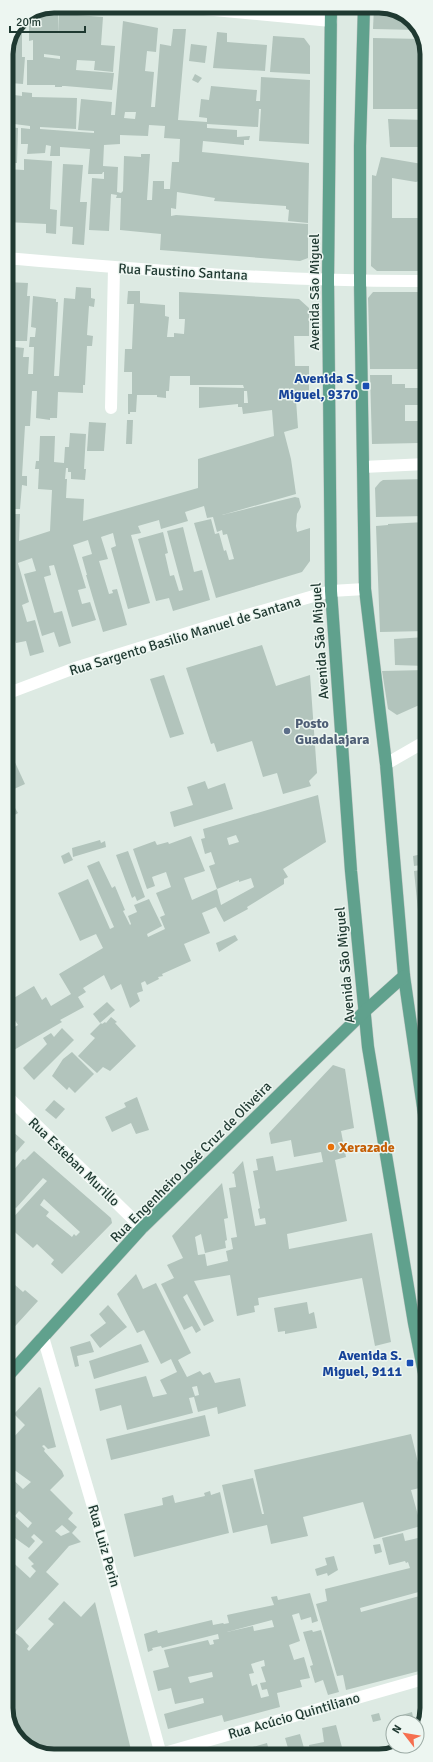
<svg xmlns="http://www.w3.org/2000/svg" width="433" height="1762" font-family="Signika,sans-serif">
	<rect width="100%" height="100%" fill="#ddeae3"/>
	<g fill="#b2c4bc" fill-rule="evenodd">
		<path d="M54 6H58L59 35V6L78 7 77 15 103 17 101 45 115 46 113 72 94 70 95 61 77 60 76 70 114 73 112 90 65 86H62V87H55V85H27V60H33V40L29 41V20L22 19ZM44 54 60 56V59L44 57Z"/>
		<path d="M374 6H385L413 20 418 30 373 29Z"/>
		<path d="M22 19V57H25L23 84 10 83 13 52 7 51 20 20Z"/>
		<path d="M123 21 158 28 156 52 147 51 145 71 154 72 151 107H155L160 44 171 46 173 29H186L178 120 207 122V118L199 117 201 99 209 100 211 86 257 90 256 101H260L261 77 310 80 309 144 259 141 261 109H259L258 127 207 124V128L237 130V137L250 136 249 140H244V145L203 141 202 152 309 163 308 223 288 221 289 210 286 209V206L214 201 215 198 177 192 176 209 171 208V216L176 215 308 224V258L300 261 160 250 161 234 120 230 121 198H116L117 195 111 194 109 231 89 230 92 178 104 179V172H103L102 174H88L90 149 60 147V156H50L51 146 46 145 45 153 27 154 28 144H21V128L30 129V126L6 123V94L22 96V92L32 93V97L77 98 76 129 40 127V129L94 133V131L78 130 81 99 112 102 111 115H115ZM125 112H136L135 119 124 118ZM149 125 165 126 164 138 180 139 179 162H172L170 189H164V181H153L152 200H147L150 154H141V157L124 156 123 191 121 193 117 192 118 167 103 166 104 145 120 144V135L148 136Z"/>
		<path d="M217 32 227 33V42L267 45 265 71 213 68Z"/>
		<path d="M273 36 304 38 310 46V74L270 72Z"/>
		<path d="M373 38 423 39 426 45V49H423V51H426V91L425 95 420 97 419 109H373Z"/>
		<path d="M191 44 207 46 205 63 189 61Z"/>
		<path d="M195 74 202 78 198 83 192 80Z"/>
		<path d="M388 119 426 120V147H390Z"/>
		<path d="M6 127 18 128 17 163H6Z"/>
		<path d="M381 157 422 164 421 170 426 172 425 179 416 182 392 178V218H426V271H377L371 266 372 175 376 176Z"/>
		<path d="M24 159 52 161 50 209 57 210 56 234 46 233V224L6 222V169L24 170Z"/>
		<path d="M63 164 83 165 80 202H87L84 245 72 244 73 227 60 226Z"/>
		<path d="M6 282 28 283 27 296H30L27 341H15L14 345 6 344V324H8L9 314H6Z"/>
		<path d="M76 287 91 288V298L95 299 94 307 89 306 87 335 93 336 92 346H87L85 385H83V393L58 392 57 418H50V420L36 418 37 391H32L30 426H25L23 459 22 476H27V486L22 485 20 509H11V512L6 513V483H8V476H6L8 443H6V357L7 354H14V347L24 348 23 357H29L28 374H33L34 347H29L30 337H35L36 328 31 327 33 296 56 299V302H58L54 376H59L64 298 75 299Z"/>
		<path d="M128 291H140V303L165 305V316L169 317 167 337H174V333L184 334 185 319H179V292L299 299 309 308V336H294L295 366H309V399L296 400 298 428 284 432 291 459 296 494 222 515 295 497 299 498 301 507 297 514 296 526 297 532 310 528V561L302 572 216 598 194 523 211 519 215 534 219 533 224 551 226 550 229 560 234 559 227 534 223 535 222 530 217 532 213 517 207 518 204 506 185 512 188 521 161 529 159 520 138 526 141 533 131 535 150 603 128 609 111 548 116 546 113 533 101 537 108 559 99 561 109 594 113 593 112 590 117 589 127 625 103 632 86 575H87L82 557 92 554 88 540 73 545 86 588 78 590 82 604 90 602 96 620 72 627 54 565 49 566 51 575 44 577 54 613 62 611 71 643 59 647 54 632 42 636 24 574 36 571 32 558 18 563 29 602 22 605 27 622 35 620 44 652 30 656 26 641 16 643 6 608V514H20L19 541 50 531 52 490 38 489 39 469H35L36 461H39L40 436H55L54 462 64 463 65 447H69L70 433 86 434 84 469H86L85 480 71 479V472H68V468H66L65 479H67L66 498 84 499 83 521 198 488V459L274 436 272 410 243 414 242 407H238V404L199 408V387L244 388 243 385H190V376H170L169 391H166V398L157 397V395H137L136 412H130V414H128V394H132V372H124L125 349H132L134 304H127ZM244 391H247L248 403H244Z"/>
		<path d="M373 292H426V369H370L368 298Z"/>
		<path d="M370 375H392V384H405V388H421V385L426 384V412H420V405H405V421H418L419 443 372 444Z"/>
		<path d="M127 420H133L132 444H126Z"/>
		<path d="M89 422 106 423 104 451H87Z"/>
		<path d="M426 479V516L376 517 375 488 380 482 383 480Z"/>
		<path d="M425 522 426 631 380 632 376 526 388 525V524Z"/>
		<path d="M183 527 194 572 202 570 210 600 173 611 169 598 156 601 138 539 163 532 168 553 165 554 170 576 174 575 179 591 183 590 167 531Z"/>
		<path d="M6 632 15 661 6 664Z"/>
		<path d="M426 637V666L395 665 394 639Z"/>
		<path d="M262 645 276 686 310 675 317 773 309 781 311 786 283 794 277 773 263 777 252 741 217 752 214 743 211 744 186 668Z"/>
		<path d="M426 670V702L397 715 388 709 382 671Z"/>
		<path d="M164 675 184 734 170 738 150 679Z"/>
		<path d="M6 743 25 784 14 789 6 772Z"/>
		<path d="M205 781 208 789 225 783 233 809 174 827 170 812 193 805 187 787Z"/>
		<path d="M6 793 18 813 6 820Z"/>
		<path d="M318 795 326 842 283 869 288 877 284 879V884L247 907 248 909 224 922 216 907 202 913 210 933 184 944 191 961 162 974 163 976 158 977 159 979 147 985 145 981 141 983 143 991 137 993 140 1001 130 1008 121 984 111 990 104 975 83 988 86 992 78 997 84 1007 60 1020 62 1022 7 1054V1031L18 1025 14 1019 7 1023V1002L34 986 42 1000 46 997 51 1006 71 994 59 974 103 948 96 934 80 941 58 893 88 879 110 929 114 927 87 866 99 861 112 888 115 886 125 910 123 911 130 925 131 924 128 916 137 912 134 905 149 899 162 926 147 934 148 937 165 929 160 917 165 915 156 893 171 887 166 872 152 877 155 886 147 889 133 849 155 841 157 845 168 842 169 844 191 836 205 871 184 878 192 900 217 889 209 866 215 864 211 852 205 854 201 839 205 838 203 829ZM236 835 239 842 229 845 227 838ZM251 878 254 887 221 905 217 889 239 880V882Z"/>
		<path d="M100 840 101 843 105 841 106 847 73 857 72 848Z"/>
		<path d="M128 851 145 897 137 901 135 896 132 898 116 855Z"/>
		<path d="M69 852 73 860 64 864 61 856Z"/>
		<path d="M427 853V864L414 866 413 856Z"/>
		<path d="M427 869V939L421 940 414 871Z"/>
		<path d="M235 935 238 940 219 952 216 943Z"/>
		<path d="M107 1002 115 1010 100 1023 93 1014Z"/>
		<path d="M111 1017 117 1022 115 1023 136 1046 110 1071 103 1067 97 1073 78 1056 95 1038 90 1034 101 1023 102 1024 105 1022 106 1023Z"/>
		<path d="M62 1028 74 1040 34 1080 23 1068 47 1044 43 1038 51 1033 54 1037Z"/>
		<path d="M72 1052 94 1074 75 1093 69 1087 67 1090 52 1076 63 1059Z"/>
		<path d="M333 1065 345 1069 354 1128 341 1131 346 1157 335 1160 347 1221 287 1234 289 1249 372 1233 391 1342 375 1346 362 1278 258 1298 259 1305 254 1306 255 1312 237 1316 230 1275 194 1281 214 1321 204 1326 187 1294 183 1297 201 1330 196 1333 192 1326 184 1330 161 1284 174 1278 167 1265 183 1258 172 1236 222 1183 228 1218 224 1219 227 1240 225 1241 226 1248 205 1253 201 1234 195 1237 198 1255 205 1254 207 1266 228 1261 226 1251 233 1249 231 1238 237 1237 229 1188 236 1187 234 1174 232 1173 243 1161 255 1226 266 1224 265 1218 260 1219 258 1209 260 1208 253 1171 258 1170 256 1159 273 1156 276 1171 323 1162 321 1152 294 1157 291 1140 271 1144 269 1133Z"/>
		<path d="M137 1097 149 1130 136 1134 131 1123 112 1132 105 1117 126 1107 124 1103Z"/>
		<path d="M54 1100 65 1109 56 1119 45 1110Z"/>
		<path d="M7 1127 25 1142 13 1156 7 1151Z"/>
		<path d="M34 1151 111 1218 112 1223 62 1274 51 1264 54 1260 37 1244 33 1248 9 1227 7 1230V1224L47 1181 43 1178 16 1208 12 1205 7 1211V1178L23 1159 25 1160ZM44 1199 80 1232 76 1236 74 1234 72 1237 46 1216 49 1212 40 1205Z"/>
		<path d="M136 1274 143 1289 156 1283 191 1353 178 1360 187 1377 200 1371 203 1375 210 1372 215 1383 240 1378 246 1406 218 1414 217 1407 198 1412 194 1397 189 1398 193 1413 127 1430 121 1405 100 1411 95 1389 146 1376 153 1397 167 1394 160 1380 177 1372 171 1359 161 1364 144 1330 137 1333 117 1294ZM197 1386 199 1395 195 1396 192 1387Z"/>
		<path d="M7 1278 23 1292 25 1290 38 1301 7 1335Z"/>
		<path d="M307 1302 309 1314 314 1312 317 1328 285 1334V1331L278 1332 274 1308Z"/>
		<path d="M108 1305 127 1327 100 1348 90 1335 106 1323 99 1314Z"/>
		<path d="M90 1341 94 1352 77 1356 79 1366 75 1367 70 1347Z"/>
		<path d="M141 1344 149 1362 94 1379 89 1361Z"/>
		<path d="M39 1387 41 1388 56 1447 48 1449 44 1445 42 1446 45 1449 44 1451 62 1471 64 1476 50 1490 73 1513 68 1519 77 1527 72 1533 81 1542 69 1546 46 1572 59 1584 15 1632 7 1625V1614L14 1607 7 1600V1557L30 1578 36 1571 31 1566 34 1564 28 1558 43 1542 34 1534 31 1537 35 1541 29 1548 15 1538 11 1544 7 1540V1438L10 1441 25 1425 14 1414ZM13 1469 31 1482 23 1489 8 1475ZM19 1511 32 1523 28 1528 15 1516ZM62 1525 70 1532 61 1536 55 1531Z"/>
		<path d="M205 1415 210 1436 111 1460 106 1439Z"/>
		<path d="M411 1434 424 1487 411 1490 421 1526 374 1539 363 1502 303 1517 308 1536 271 1544 267 1525 233 1533 222 1485 253 1478 262 1514H264L254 1470Z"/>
		<path d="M210 1491 211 1495 220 1492 229 1533 134 1557 124 1514 163 1505 162 1498 173 1495 175 1503 205 1496 204 1493Z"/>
		<path d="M403 1533 405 1541 418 1538 423 1554 427 1553V1564L419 1565 426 1590 360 1608 361 1612 427 1594V1669L346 1690 343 1675 337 1676 316 1604 327 1601 325 1589 410 1568 408 1562 406 1563 405 1561 389 1565 382 1538Z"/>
		<path d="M380 1544 382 1552 375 1554 373 1545Z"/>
		<path d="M334 1556 338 1570 328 1576 327 1573 317 1576 315 1569 327 1565 325 1558Z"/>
		<path d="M310 1593 318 1621 312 1623 311 1617 301 1620 299 1613 292 1615 300 1641 289 1645 294 1660 304 1657 310 1678 300 1680 302 1687 277 1693 280 1707 224 1722 222 1715 168 1729 164 1714 204 1703 203 1698 175 1704 171 1688 158 1691 153 1671 169 1667 164 1650 208 1640 210 1645 214 1644 213 1640 219 1639 218 1634 162 1648 161 1646 152 1648 153 1650 148 1652 144 1634 157 1630 158 1633 212 1620 213 1625 223 1623 224 1624 229 1623 227 1615 274 1605 271 1597 277 1596 278 1600ZM272 1620 274 1627 254 1631 253 1626 227 1632ZM264 1660 265 1666 261 1667 266 1682 260 1683 262 1690 267 1689 269 1696 261 1698 257 1684 252 1686 249 1674 254 1673 251 1664ZM212 1672 213 1677 190 1683 188 1677Z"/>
		<path d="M64 1601 81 1617 95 1602 132 1754 130 1755 48 1756 20 1742 7 1717V1630L12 1634 14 1632 22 1638 29 1646 27 1649 29 1651 54 1624 48 1619Z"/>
		<path d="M312 1630 313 1632 321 1630 339 1692 328 1695 323 1680 315 1683 310 1666 313 1665 303 1632Z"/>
		<path d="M412 1712 414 1722H404L402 1715Z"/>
		<path d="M379 1713 381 1720 373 1722 371 1715Z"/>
		<path d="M336 1725 343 1751 355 1748 357 1755H311L309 1745 324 1742 322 1728Z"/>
		<path d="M300 1734 306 1755H286L284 1749 288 1748 285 1738Z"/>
		<path d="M267 1743 270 1755H224Z"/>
	</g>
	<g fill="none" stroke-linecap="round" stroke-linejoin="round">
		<defs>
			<g id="primary">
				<path d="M331 6 328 280 331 591 351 871 368 1047 414 1323 427 1388"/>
				<path d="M364 6 360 146V281L365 589 386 764 404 976 427 1135"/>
				<path d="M7 1377 142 1228 364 1012 404 976"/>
			</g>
		</defs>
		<use href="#primary" stroke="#bcc4c1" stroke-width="13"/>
		<g stroke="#fff" stroke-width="12">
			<path d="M172 6 331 21"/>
			<path d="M6 258C146 270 286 282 426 281"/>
			<path d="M111 408 114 268"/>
			<path d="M363 467 426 464"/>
			<path d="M6 694 75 668 213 625 331 591 365 589"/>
			<path d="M386 764 426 741"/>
			<path d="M7 1096 142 1228"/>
			<path d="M43 1337 98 1524 161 1755"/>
			<path d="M161 1754 427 1678"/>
		</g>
		<use href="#primary" stroke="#60a18d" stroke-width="12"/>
	</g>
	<g fill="#1a4fb4" stroke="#edf6f1" stroke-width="1.5">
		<rect x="362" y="382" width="8" height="8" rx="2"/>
		<rect x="406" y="1359" width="8" height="8" rx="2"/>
	</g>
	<circle fill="#5c6f8a" stroke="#edf6f1" stroke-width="1.5" cx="287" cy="731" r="4"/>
	<circle fill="#e8710a" stroke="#edf6f1" stroke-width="1.5" cx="331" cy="1147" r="4"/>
	<g text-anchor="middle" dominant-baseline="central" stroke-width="3" stroke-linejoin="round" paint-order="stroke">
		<g font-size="14" fill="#1f3931" stroke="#edf6f1">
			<text transform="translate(183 272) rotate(3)">Rua Faustino Santana</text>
			<text transform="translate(314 292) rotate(-90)">Avenida São Miguel</text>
			<text transform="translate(185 636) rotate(-17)">Rua Sargento Basilio Manuel de Santana</text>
			<text transform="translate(320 641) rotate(-94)">Avenida São Miguel</text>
			<text transform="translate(345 965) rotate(-95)">Avenida São Miguel</text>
			<text transform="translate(74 1162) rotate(44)">Rua Esteban Murillo</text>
			<text transform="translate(191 1162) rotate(-45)">Rua Engenheiro José Cruz de Oliveira</text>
			<text transform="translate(104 1546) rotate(74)">Rua Luiz Perin</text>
			<text transform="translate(294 1716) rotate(-16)">Rua Acúcio Quintiliano</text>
		</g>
		<g font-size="14" font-weight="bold" fill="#164399" stroke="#edf6f1" text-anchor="end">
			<text x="358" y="378">Avenida S.<tspan x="358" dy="16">Miguel, 9370</tspan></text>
			<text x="402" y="1355">Avenida S.<tspan x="402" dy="16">Miguel, 9111</tspan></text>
		</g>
		<g font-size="14" font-weight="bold" fill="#4e5e75" stroke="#edf6f1" text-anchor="start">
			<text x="295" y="723">Posto<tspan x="295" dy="16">Guadalajara</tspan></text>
		</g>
		<g font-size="14" font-weight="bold" fill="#c56008" stroke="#edf6f1" text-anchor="start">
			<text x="339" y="1147">Xerazade</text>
		</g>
	</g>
	<path d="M0 0H433V1762H0ZM54 13H379A41 41 0 0 1 420 54V1708A41 41 0 0 1 379 1749H54A41 41 0 0 1 13 1708V54A41 41 0 0 1 54 13Z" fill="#edf6f1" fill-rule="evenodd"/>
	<path fill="none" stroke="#1f3931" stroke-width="5" d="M54 13H379A41 41 0 0 1 420 54V1708A41 41 0 0 1 379 1749H54A41 41 0 0 1 13 1708V54A41 41 0 0 1 54 13Z"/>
	<g transform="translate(405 1734) rotate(301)"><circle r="19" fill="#edf6f1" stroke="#9baaa4"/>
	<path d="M0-3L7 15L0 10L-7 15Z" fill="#f66f4f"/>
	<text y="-6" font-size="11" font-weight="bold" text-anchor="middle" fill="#1f3931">N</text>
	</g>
	<path d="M10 26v6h75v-6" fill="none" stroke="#1f3931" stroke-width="2"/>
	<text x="16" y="26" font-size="12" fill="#1f3931" stroke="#edf6f1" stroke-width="3" paint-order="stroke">20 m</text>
</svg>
